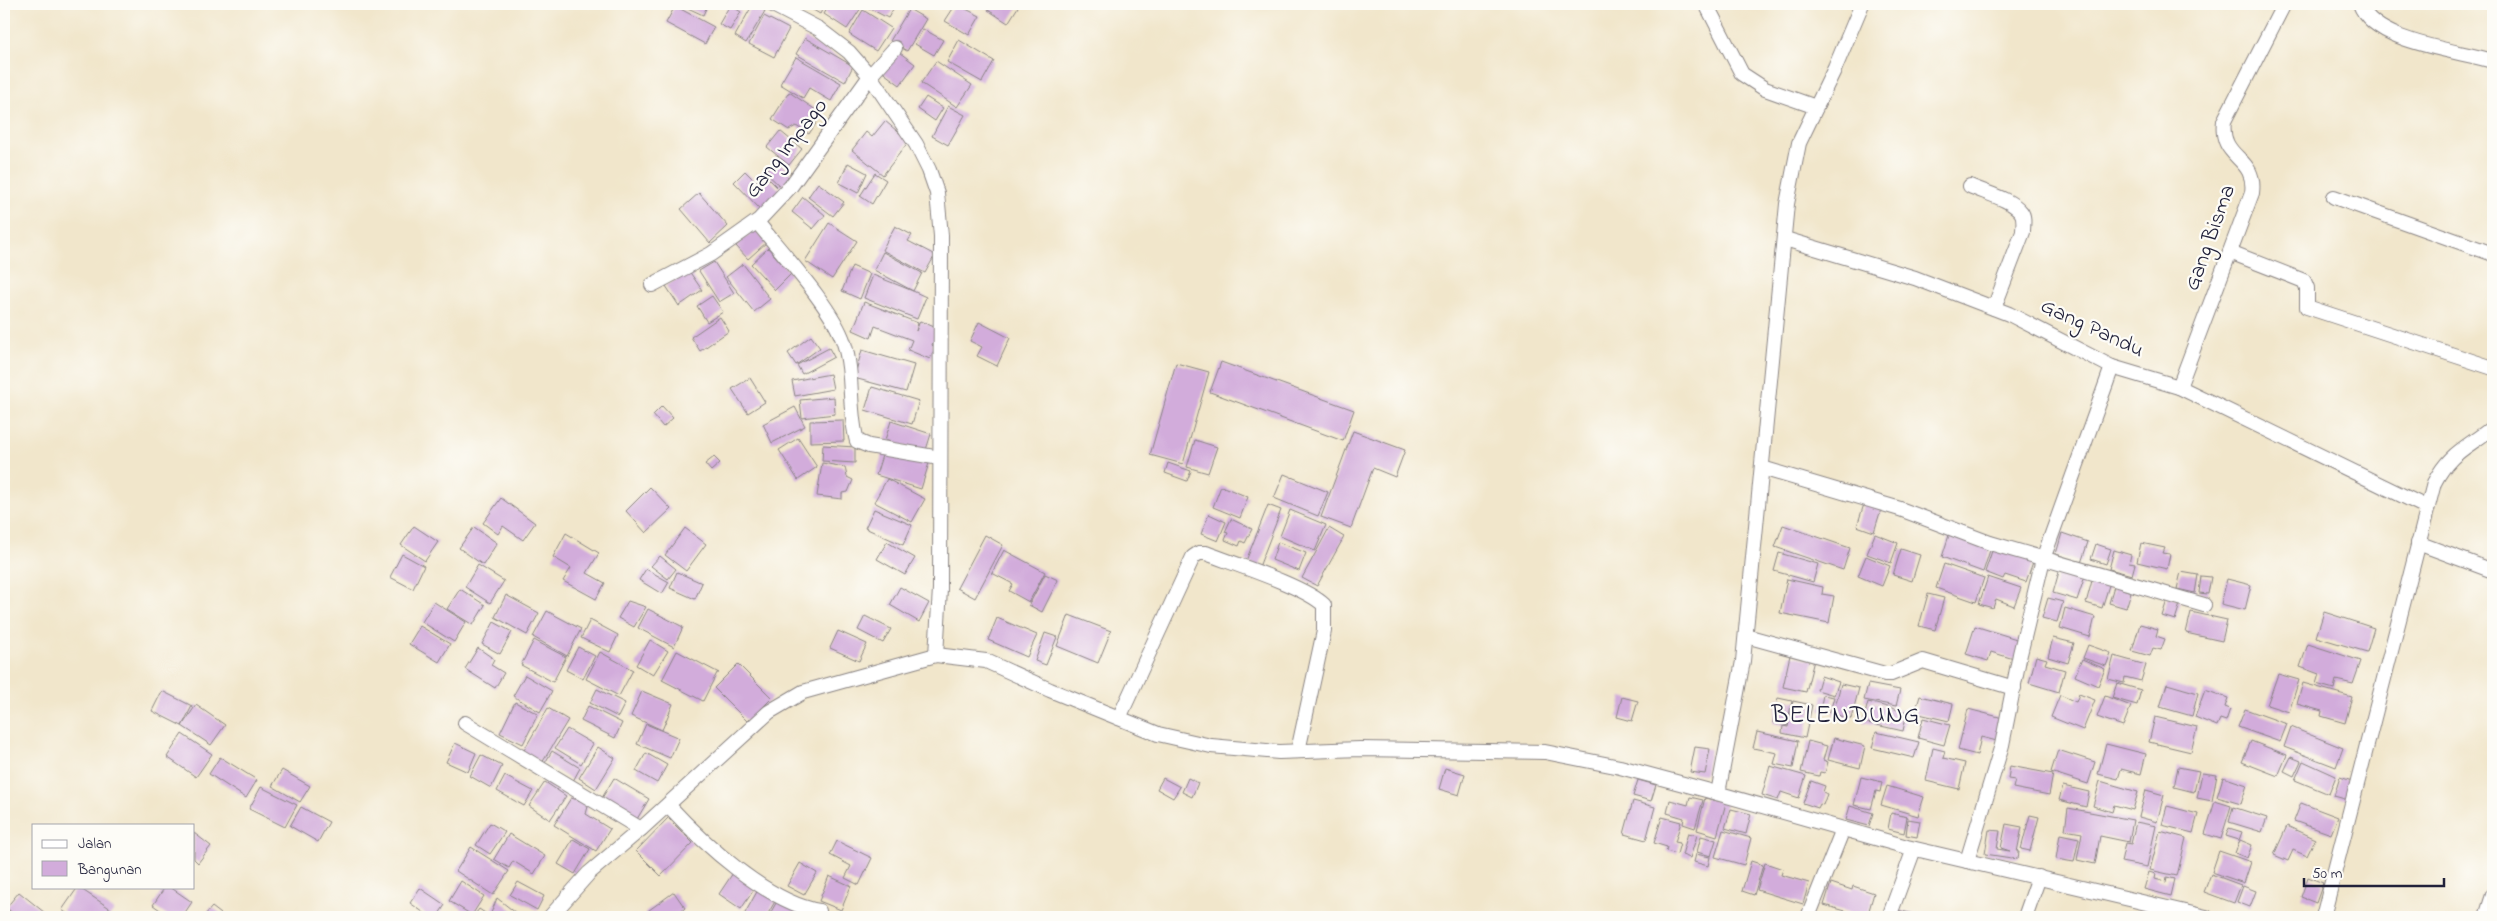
<svg xmlns="http://www.w3.org/2000/svg" width="2497" height="921" font-family="'Indie Flower',sans-serif">
	<rect width="100%" height="100%" fill="#fdfcf7"/>
	<filter id="ink" filterUnits="userSpaceOnUse"><feTurbulence type="fractalNoise" baseFrequency=".02" numOctaves="2"/><feDisplacementMap in="SourceGraphic" scale="10" xChannelSelector="R" yChannelSelector="G"/><feConvolveMatrix kernelMatrix="1 2 1 2 8 2 1 2 1" color-interpolation-filters="sRGB"/></filter>
	<filter id="wash" filterUnits="userSpaceOnUse"><feTurbulence type="fractalNoise" baseFrequency=".0096" numOctaves="4" result="noise"/><feDisplacementMap in="SourceGraphic" scale="20" xChannelSelector="R" yChannelSelector="G"/><feGaussianBlur stdDeviation="1.12" result="paint"/><feColorMatrix in="noise" values="0 0 0 0 0 0 0 0 0 0 0 0 0 0 0 0 0 1.4 0 .05"/><feComposite in="paint" operator="in"/></filter>
	<g filter="url(#wash)">
		<rect width="100%" height="100%" fill="#f1e6cb"/>
		<g id="blocks">
			<g fill="#d2acdb">
				<path d="M679 4H708L703 15Z"/>
				<path d="M753 4 765 11 746 43 735 36Z"/>
				<path d="M803 4H825L820 14Z"/>
				<path d="M830 4H855L861 8 847 29 824 14Z"/>
				<path d="M861 4H896L888 18Z"/>
				<path d="M956 4 980 16 969 35 945 21Z"/>
				<path d="M992 4H1013L1018 7 1008 23 988 10Z"/>
				<path d="M730 5 741 12 730 30 719 24Z"/>
				<path d="M675 6 714 27 705 44 666 23Z"/>
				<path d="M909 9 926 19 907 51 890 41Z"/>
				<path d="M863 10 891 28 876 51 849 34Z"/>
				<path d="M764 16 789 29 774 57 749 44Z"/>
				<path d="M923 29 943 40 934 55 915 44Z"/>
				<path d="M805 38 853 66 845 82 796 54Z"/>
				<path d="M959 40 994 61 982 82 947 62Z"/>
				<path d="M896 50 915 64 900 85 881 71Z"/>
				<path d="M796 57 841 83 831 101 809 88 803 98 780 84Z"/>
				<path d="M936 61 972 85 957 107 921 83Z"/>
				<path d="M789 92 822 114 809 134 796 126 789 130 772 119Z"/>
				<path d="M926 97 943 108 935 121 918 109Z"/>
				<path d="M948 106 965 115 948 145 932 136Z"/>
				<path d="M885 121 909 141 883 175 852 150 866 132 872 137Z"/>
				<path d="M780 131 802 149 789 165 767 147Z"/>
				<path d="M777 160 793 175 781 187 765 172Z"/>
				<path d="M848 163 867 173 858 193 839 183Z"/>
				<path d="M745 171 756 182 764 174 781 191 761 210 734 182Z"/>
				<path d="M875 173 886 180 872 204 860 196Z"/>
				<path d="M818 183 844 202 833 216 808 197Z"/>
				<path d="M699 193 728 226 710 243 681 209Z"/>
				<path d="M803 197 825 215 813 229 792 212Z"/>
				<path d="M829 223 857 241 832 279 805 261Z"/>
				<path d="M895 226 912 235 908 241 935 255 925 273 882 250Z"/>
				<path d="M755 229 767 242 748 259 736 246Z"/>
				<path d="M768 248 791 274 775 290 751 264Z"/>
				<path d="M883 252 922 273 913 291 926 297 917 319 864 298 873 275 913 291 874 270Z"/>
				<path d="M714 262 734 293 719 302 699 271Z"/>
				<path d="M743 264 770 299 754 312 726 277Z"/>
				<path d="M852 266 870 274 860 299 842 291Z"/>
				<path d="M689 271 702 290 679 306 666 286Z"/>
				<path d="M712 296 723 312 707 322 697 306Z"/>
				<path d="M864 302 918 323 916 331 920 321 939 329 932 345 935 348 930 359 908 350 912 340 875 326 871 338 853 330Z"/>
				<path d="M720 317 729 331 700 351 691 337Z"/>
				<path d="M979 322 1010 338 997 366 977 356 982 347 970 341Z"/>
				<path d="M811 336 820 348 796 365 788 353Z"/>
				<path d="M829 348 834 357 802 374 797 365Z"/>
				<path d="M862 350 914 365 906 392 854 378Z"/>
				<path d="M1221 362 1354 410 1343 441 1210 392Z"/>
				<path d="M1176 363 1209 372 1183 464 1150 455Z"/>
				<path d="M830 374 833 389 795 396 792 381Z"/>
				<path d="M750 378 765 402 748 413 732 389Z"/>
				<path d="M872 387 919 401 912 424 865 410Z"/>
				<path d="M834 397 835 414 802 418 800 400Z"/>
				<path d="M662 406 673 418 663 427 653 415Z"/>
				<path d="M795 407 805 426 772 443 763 424Z"/>
				<path d="M843 420 844 441 810 442V421Z"/>
				<path d="M891 421 931 434 925 453 885 440Z"/>
				<path d="M1353 431 1405 450 1395 477 1373 468 1351 528 1321 517Z"/>
				<path d="M798 438 817 467 798 480 779 450Z"/>
				<path d="M1195 440 1217 447 1208 473 1187 467Z"/>
				<path d="M823 445 855 447V463L822 461Z"/>
				<path d="M884 449 929 463 921 489 876 475Z"/>
				<path d="M714 457 720 463 711 471 705 464Z"/>
				<path d="M822 463 845 467 847 477 853 480 848 492 842 493V499L817 496Z"/>
				<path d="M1168 463 1191 471 1187 481 1165 473Z"/>
				<path d="M1284 474 1328 492 1318 516 1274 498Z"/>
				<path d="M887 479 925 499 912 522 874 502Z"/>
				<path d="M1221 486 1248 497 1240 518 1213 507Z"/>
				<path d="M650 487 671 509 646 533 626 511Z"/>
				<path d="M501 498 535 523 523 540 503 526 498 534 483 523Z"/>
				<path d="M1865 501 1882 506 1874 532 1857 526Z"/>
				<path d="M1268 505 1281 510 1259 567 1246 561Z"/>
				<path d="M874 509 912 525 903 545 865 528Z"/>
				<path d="M1290 510 1326 525 1315 551 1280 536Z"/>
				<path d="M1209 514 1226 522 1218 541 1201 534Z"/>
				<path d="M1231 519 1252 529 1245 543 1241 541 1239 546 1225 540 1228 533 1225 532Z"/>
				<path d="M1783 525 1850 548 1843 570 1775 547Z"/>
				<path d="M414 526 438 542 425 561 401 545Z"/>
				<path d="M474 527 497 543 483 565 459 548Z"/>
				<path d="M685 528 706 544 686 571 665 555Z"/>
				<path d="M1329 528 1344 537 1317 586 1302 578Z"/>
				<path d="M1951 529 1992 544 1983 572 1942 557Z"/>
				<path d="M566 533 599 553 587 573 605 583 596 599 563 581 571 568 553 557Z"/>
				<path d="M2062 533 2088 542 2081 563 2056 554Z"/>
				<path d="M1875 534 1898 543 1891 563 1867 554Z"/>
				<path d="M985 535 1003 545 975 598 957 588Z"/>
				<path d="M887 542 915 558 905 575 877 559Z"/>
				<path d="M1278 542 1306 553 1299 571 1272 560Z"/>
				<path d="M2141 543 2165 548 2163 553 2170 554 2167 569 2137 562Z"/>
				<path d="M2096 544 2111 549 2106 564 2091 559Z"/>
				<path d="M1994 545 2034 559 2026 582 2005 575 2003 579 1985 572Z"/>
				<path d="M1901 549 1920 555 1912 581 1893 575Z"/>
				<path d="M1004 550 1045 572 1029 602 1009 591 1013 584 992 573Z"/>
				<path d="M2114 550 2131 555 2129 563 2135 564 2132 575 2109 569Z"/>
				<path d="M1779 553 1818 564 1813 582 1774 571Z"/>
				<path d="M402 554 424 566 413 589 390 577Z"/>
				<path d="M660 556 676 569 668 579 651 566Z"/>
				<path d="M1866 556 1890 566 1882 586 1858 576Z"/>
				<path d="M1944 564 1984 578 1976 602 1936 588Z"/>
				<path d="M478 565 504 581 490 603 465 587Z"/>
				<path d="M2060 568 2085 576 2077 600 2053 593Z"/>
				<path d="M646 569 669 582 662 594 639 580Z"/>
				<path d="M677 572 702 583 695 599 670 588Z"/>
				<path d="M2181 572 2198 575 2195 593 2177 589Z"/>
				<path d="M1045 574 1058 580 1042 612 1029 605Z"/>
				<path d="M2201 576 2211 577 2208 594 2199 593Z"/>
				<path d="M1988 577 2021 588 2014 606 1996 599 1993 608 1979 604Z"/>
				<path d="M2093 577 2110 582 2102 608 2086 603Z"/>
				<path d="M1787 579 1823 587 1822 594 1834 596 1829 623 1780 613Z"/>
				<path d="M2227 579 2251 585 2245 610 2221 604Z"/>
				<path d="M2114 586 2131 592 2126 608 2109 603Z"/>
				<path d="M900 587 929 603 919 622 890 605Z"/>
				<path d="M460 589 485 605 473 625 447 609Z"/>
				<path d="M1928 594 1944 598 1935 630 1919 626Z"/>
				<path d="M506 595 539 613 527 635 495 617Z"/>
				<path d="M2168 597 2181 601 2175 620 2162 616Z"/>
				<path d="M2048 598 2063 602 2057 622 2042 618Z"/>
				<path d="M628 601 646 607 634 627 618 618Z"/>
				<path d="M434 602 466 622 454 642 422 622Z"/>
				<path d="M2065 608 2095 617 2090 637 2060 628Z"/>
				<path d="M648 609 683 627 674 647 638 628Z"/>
				<path d="M547 611 581 629 567 656 533 637Z"/>
				<path d="M2191 612 2227 620 2222 641 2186 633Z"/>
				<path d="M2324 612 2374 628 2367 652 2316 637Z"/>
				<path d="M1069 615 1111 631 1098 663 1057 646Z"/>
				<path d="M865 616 891 629 883 643 858 630Z"/>
				<path d="M997 618 1037 635 1027 657 988 640Z"/>
				<path d="M590 620 618 635 610 652 581 638Z"/>
				<path d="M494 622 512 632 500 654 482 644Z"/>
				<path d="M2140 624 2158 629 2156 636 2165 639 2161 650 2153 648 2150 656 2132 651Z"/>
				<path d="M420 626 450 644 439 662 409 644Z"/>
				<path d="M1975 626 2023 641 2017 660 1991 652 1988 661 1966 654Z"/>
				<path d="M838 631 867 644 859 661 830 648Z"/>
				<path d="M1045 633 1057 637 1046 665 1035 661Z"/>
				<path d="M2053 638 2074 643 2068 663 2048 657Z"/>
				<path d="M534 640 566 657 553 682 521 665Z"/>
				<path d="M650 640 668 651 653 675 636 665Z"/>
				<path d="M2308 644 2361 661 2353 684 2336 680 2334 689 2316 684 2319 674 2300 667Z"/>
				<path d="M2088 645 2111 653 2106 666 2083 658Z"/>
				<path d="M578 647 595 656 583 679 566 670Z"/>
				<path d="M478 648 494 659 491 665 504 673 495 688 465 669Z"/>
				<path d="M677 651 719 673H717L703 701 662 680Z"/>
				<path d="M600 652 633 670 619 696 586 679Z"/>
				<path d="M1790 655 1814 660 1806 692 1783 687Z"/>
				<path d="M2036 656 2047 659 2045 664 2065 670 2059 692 2029 683Z"/>
				<path d="M2114 656 2146 665 2141 681 2125 677 2124 683 2108 679Z"/>
				<path d="M2082 659 2105 669 2098 686 2075 676Z"/>
				<path d="M738 664 772 698 748 722 714 688Z"/>
				<path d="M2278 674 2299 680 2289 712 2267 705Z"/>
				<path d="M525 675 552 691 540 712 513 696Z"/>
				<path d="M1821 676 1839 682 1834 695 1817 690Z"/>
				<path d="M2117 683 2141 690 2137 705 2112 698Z"/>
				<path d="M2303 683 2352 697 2345 723 2321 716 2322 711 2297 704Z"/>
				<path d="M1841 684 1859 688 1851 719 1833 714Z"/>
				<path d="M1868 684 1900 690 1896 706 1864 700Z"/>
				<path d="M2167 684 2198 693 2192 716 2160 707Z"/>
				<path d="M597 689 625 703 618 717 590 703Z"/>
				<path d="M2205 690 2228 698 2225 707 2230 709 2226 721 2220 719 2217 726 2195 717Z"/>
				<path d="M162 691 192 706 182 726 152 711Z"/>
				<path d="M642 691 673 704 662 730 631 716Z"/>
				<path d="M2079 694 2095 700 2083 730 2051 717 2060 695 2076 702Z"/>
				<path d="M1823 695 1834 697 1830 712 1820 710Z"/>
				<path d="M1920 696 1953 704 1949 721 1915 713Z"/>
				<path d="M2105 696 2131 706 2123 726 2097 717Z"/>
				<path d="M1622 697 1638 701 1632 721 1617 717Z"/>
				<path d="M1778 698 1792 701 1787 726 1773 723Z"/>
				<path d="M1793 701 1812 705 1805 738 1782 733 1783 726 1788 727Z"/>
				<path d="M515 702 538 714 523 744 500 733Z"/>
				<path d="M1868 702 1907 712 1903 731 1863 722Z"/>
				<path d="M196 705 225 725 211 745 182 726Z"/>
				<path d="M588 706 622 723 615 738 581 721Z"/>
				<path d="M548 708 568 720 542 763 523 752Z"/>
				<path d="M1968 709 2003 718 1997 741 1981 737 1977 755 1958 750Z"/>
				<path d="M2245 709 2287 724 2280 742 2238 727Z"/>
				<path d="M2155 717 2197 727 2191 752 2149 742Z"/>
				<path d="M1923 718 1950 725 1944 745 1918 738Z"/>
				<path d="M646 724 679 738 670 758 637 744Z"/>
				<path d="M2291 727 2343 748 2336 767 2284 747Z"/>
				<path d="M567 729 593 744 581 764 555 748Z"/>
				<path d="M1757 732 1798 741 1793 768 1774 764 1777 753 1753 748Z"/>
				<path d="M1876 732 1919 742 1914 758 1872 748Z"/>
				<path d="M182 734 212 754 196 777 167 757Z"/>
				<path d="M1834 738 1865 746 1860 768 1828 760Z"/>
				<path d="M1808 741 1827 746 1823 760 1828 762 1825 773 1820 772 1819 776 1801 772Z"/>
				<path d="M2251 741 2287 755 2278 776 2242 762Z"/>
				<path d="M455 743 476 753 468 772 446 762Z"/>
				<path d="M2106 744 2146 754 2141 774 2121 769 2118 779 2098 774Z"/>
				<path d="M598 747 615 758 596 789 579 778Z"/>
				<path d="M1695 747 1710 749 1705 774 1690 772Z"/>
				<path d="M1933 748 1945 751 1943 758 1965 763 1959 789 1926 781Z"/>
				<path d="M2058 750 2095 762 2088 784 2051 772Z"/>
				<path d="M552 751 580 768 573 781 545 763Z"/>
				<path d="M646 753 667 765 657 783 636 771Z"/>
				<path d="M481 755 502 766 491 788 470 776Z"/>
				<path d="M220 757 257 780 246 798 209 774Z"/>
				<path d="M2291 757 2301 761 2294 776 2284 771Z"/>
				<path d="M2303 761 2336 776 2329 794 2295 780Z"/>
				<path d="M1770 766 1806 776 1799 798 1781 792 1778 800 1762 795Z"/>
				<path d="M2010 766 2053 774 2049 795 2013 788 2015 780 2008 779Z"/>
				<path d="M2178 767 2199 771 2194 792 2174 787Z"/>
				<path d="M1445 768 1465 774 1459 795 1439 789Z"/>
				<path d="M282 770 310 786 300 802 272 786Z"/>
				<path d="M2202 773 2217 775 2212 801 2197 798Z"/>
				<path d="M505 776 533 791 524 806 497 791Z"/>
				<path d="M1861 777 1882 782 1880 792 1876 791 1871 809 1854 805Z"/>
				<path d="M2223 777 2247 785 2241 804 2217 797Z"/>
				<path d="M2340 777 2358 783 2352 801 2334 796Z"/>
				<path d="M614 778 649 799 637 819 602 798Z"/>
				<path d="M1163 778 1180 787 1173 798 1157 789Z"/>
				<path d="M1188 778 1198 783 1192 797 1182 792Z"/>
				<path d="M1638 780 1656 785 1651 801 1633 796Z"/>
				<path d="M1811 781 1825 786 1823 792 1827 794 1823 805 1820 804 1818 808 1803 803Z"/>
				<path d="M2100 781 2138 792 2133 810 2114 805 2112 812 2093 806Z"/>
				<path d="M545 782 566 796 550 820 529 806Z"/>
				<path d="M1887 786 1924 797 1918 816 1881 805Z"/>
				<path d="M2063 786 2089 792 2086 807 2059 800Z"/>
				<path d="M261 787 297 805 285 827 249 809Z"/>
				<path d="M2146 790 2164 795 2157 822 2139 817Z"/>
				<path d="M1690 797 1703 800 1695 828 1683 824 1684 818 1667 813 1670 800 1688 805Z"/>
				<path d="M571 798 589 803 586 814 610 829 596 851 554 825Z"/>
				<path d="M1705 798 1726 803 1717 836 1697 830Z"/>
				<path d="M1633 801 1655 807 1646 840 1624 834Z"/>
				<path d="M2215 801 2231 806 2221 839 2205 834Z"/>
				<path d="M2301 803 2338 817 2331 834 2294 821Z"/>
				<path d="M1850 806 1873 813 1869 826 1846 820Z"/>
				<path d="M2167 806 2198 814 2193 833 2162 825Z"/>
				<path d="M301 807 329 822 318 842 290 826Z"/>
				<path d="M2233 807 2267 818 2262 832 2229 822Z"/>
				<path d="M2068 808 2133 820 2129 842 2100 836 2095 864 2077 860 2082 833 2065 830Z"/>
				<path d="M1731 809 1751 814 1746 834 1725 828Z"/>
				<path d="M1891 813 1907 817 1904 833 1888 829Z"/>
				<path d="M2030 815 2039 817 2030 851 2021 849Z"/>
				<path d="M1662 817 1681 822 1675 842 1680 843 1677 854 1666 851 1667 847 1654 843Z"/>
				<path d="M668 818 693 843 661 876 636 851Z"/>
				<path d="M1908 819 1920 821 1917 837 1906 835Z"/>
				<path d="M2136 822 2156 826 2147 867 2121 862 2125 843 2131 844Z"/>
				<path d="M490 823 505 832 490 854 476 845Z"/>
				<path d="M2006 824 2022 827 2017 852H2019L2018 859 1985 854 1989 830 2000 831 1997 849 2010 851 2001 848Z"/>
				<path d="M2287 826 2315 839 2307 856 2293 850 2288 861 2274 855Z"/>
				<path d="M2229 828 2242 832 2239 840 2226 836Z"/>
				<path d="M1723 830 1751 838 1744 865 1715 857Z"/>
				<path d="M2160 831 2186 838 2177 876 2150 870Z"/>
				<path d="M194 833 211 846 198 863 194 859Z"/>
				<path d="M1688 833 1697 835 1690 858 1682 855Z"/>
				<path d="M509 834 545 856 534 874 513 861 509 868 494 859Z"/>
				<path d="M2060 834 2079 838 2074 862 2056 859Z"/>
				<path d="M1701 836 1716 840 1711 856 1697 852Z"/>
				<path d="M573 839 590 849 575 874 558 864Z"/>
				<path d="M2240 840 2252 845 2247 858 2235 853Z"/>
				<path d="M837 841 872 858 859 885 845 878 851 866 830 855Z"/>
				<path d="M471 847 509 871 493 895 456 871Z"/>
				<path d="M2219 851 2251 862 2244 883 2212 872Z"/>
				<path d="M1696 854 1710 857 1708 866 1694 862Z"/>
				<path d="M1751 861 1763 865 1754 895 1742 891Z"/>
				<path d="M800 863 817 873 804 895 787 886Z"/>
				<path d="M1765 863 1783 869 1781 875 1809 883 1803 904 1757 890Z"/>
				<path d="M735 870 757 885 741 909 719 894Z"/>
				<path d="M2149 872 2156 874 2155 879 2166 882 2167 877 2175 879 2171 896 2144 889Z"/>
				<path d="M2211 874 2241 885 2234 903 2204 892Z"/>
				<path d="M829 876 851 886 841 910 819 901Z"/>
				<path d="M2308 877 2323 883 2316 903 2301 897Z"/>
				<path d="M461 881 484 896 472 915 449 901Z"/>
				<path d="M518 882 544 896 537 910 510 895Z"/>
				<path d="M1831 883 1852 890 1853 886 1874 893 1867 917 1824 905Z"/>
				<path d="M2243 886 2256 891 2250 907 2237 902Z"/>
				<path d="M78 887 114 911 109 917H84L80 915 72 917 62 910Z"/>
				<path d="M165 887H170L192 902 182 917H170L153 905Z"/>
				<path d="M420 888 445 905 437 917H430L410 903Z"/>
				<path d="M759 888 777 898 766 917H748L744 915Z"/>
				<path d="M19 892 50 917H17L6 908Z"/>
				<path d="M674 892 685 908 675 917H648L645 913Z"/>
				<path d="M497 898 521 917H496L491 913Z"/>
				<path d="M779 898 799 910 795 917H768Z"/>
				<path d="M212 907 225 917H203Z"/>
				<path d="M479 909 491 917H473Z"/>
				<path d="M1894 909 1913 914 1912 917H1892Z"/>
			</g>
		</g>
	</g>
	<g filter="url(#ink)">
		<use href="#blocks" fill-opacity="0" stroke="#8a8483" stroke-width="1"/>
		<g fill="none" stroke-linecap="round" stroke-linejoin="round">
			<defs>
				<g id="street">
					<path d="M771 4 819 29 849 52 870 76 916 144 929 170 937 193 941 236 940 589 936 655"/>
					<path d="M1706 4 1742 74 1765 89 1816 107"/>
					<path d="M2360 4C2374 43 2457 50 2493 61"/>
					<path d="M1970 186C1985 193 2011 199 2021 212 2025 217 2023 225 2023 232L1994 308"/>
					<path d="M2334 197 2493 254"/>
					<path d="M757 222C781 252 833 308 844 343 854 374 848 410 857 441L869 446 940 458"/>
					<path d="M1785 239 1915 278 2009 314 2112 367 2179 387 2426 507"/>
					<path d="M2230 252 2304 281 2307 288V307L2493 368"/>
					<path d="M652 285 711 254 759 220 791 186 870 76 895 48"/>
					<path d="M2179 387 2252 193C2257 155 2219 161 2224 121L2284 4"/>
					<path d="M1762 468 1900 509 1990 543 2204 605"/>
					<path d="M2418 543 2493 571"/>
					<path d="M1746 636 1885 674H1891L1923 661 2014 688"/>
					<path d="M1119 718 1193 557 1199 553H1206C1234 564 1304 586 1324 605V631L1298 751"/>
					<path d="M465 723 641 829"/>
					<path d="M1718 793 1743 661 1787 204 1799 143 1835 68 1862 4"/>
					<path d="M668 805C703 843 767 902 819 911"/>
					<path d="M1967 861 2002 745 2020 654 2043 559 2112 367"/>
					<path d="M4 916 5 917"/>
					<path d="M550 917 589 873 641 829 769 712 803 692 936 655 986 661 1050 690 1158 734 1211 746 1279 752 1360 749 1545 752 1620 767 1706 790 1907 847 2206 917"/>
					<path d="M1808 917 1843 829"/>
					<path d="M1889 917 1914 849"/>
					<path d="M2025 917 2039 877"/>
					<path d="M2323 917 2434 483C2450 452 2467 448 2493 427"/>
					<path d="M2486 917 2493 895"/>
				</g>
			</defs>
			<use href="#street" stroke="#8a8483" stroke-width="16"/>
			<use href="#street" stroke="#fff" stroke-width="14"/>
		</g>
	</g>
	<g text-anchor="middle" dominant-baseline="central" stroke-width="4.5" stroke-linejoin="round" paint-order="stroke">
		<g font-size="22" fill="#22223b" stroke="#fdfcf7">
			<text transform="translate(787 149) rotate(-52)">Gang Impago</text>
			<text transform="translate(2211 238) rotate(-70)">Gang Bisma</text>
			<text transform="translate(2092 329) rotate(25)">Gang Pandu</text>
		</g>
		<g font-size="25" letter-spacing="1" fill="#22223b" stroke="#fdfcf7">
			<text x="1846" y="716">BELENDUNG</text>
		</g>
	</g>
	<rect width="2497" height="921" fill="none" stroke="#fdfcf7" stroke-width="20"/>
	<rect x="32" y="824" width="162" height="65" fill="#fdfcf7" stroke="#a5a5ac"/>
	<rect x="42" y="840" width="25" height="8" fill="#ffffff" stroke="#a5a5ac"/>
	<text x="78" y="848" font-size="15" fill="#22223b">Jalan</text>
	<rect x="42" y="861" width="25" height="15" fill="#d2acdb" stroke="#a5a5ac"/>
	<text x="78" y="874" font-size="15" fill="#22223b">Bangunan</text>
	<path d="M2304 878v8h140v-8" fill="none" stroke="#22223b" stroke-width="2.5"/>
	<text x="2312" y="878" font-size="15" fill="#22223b" stroke="#fdfcf7" stroke-width="4" paint-order="stroke">50 m</text>
</svg>
